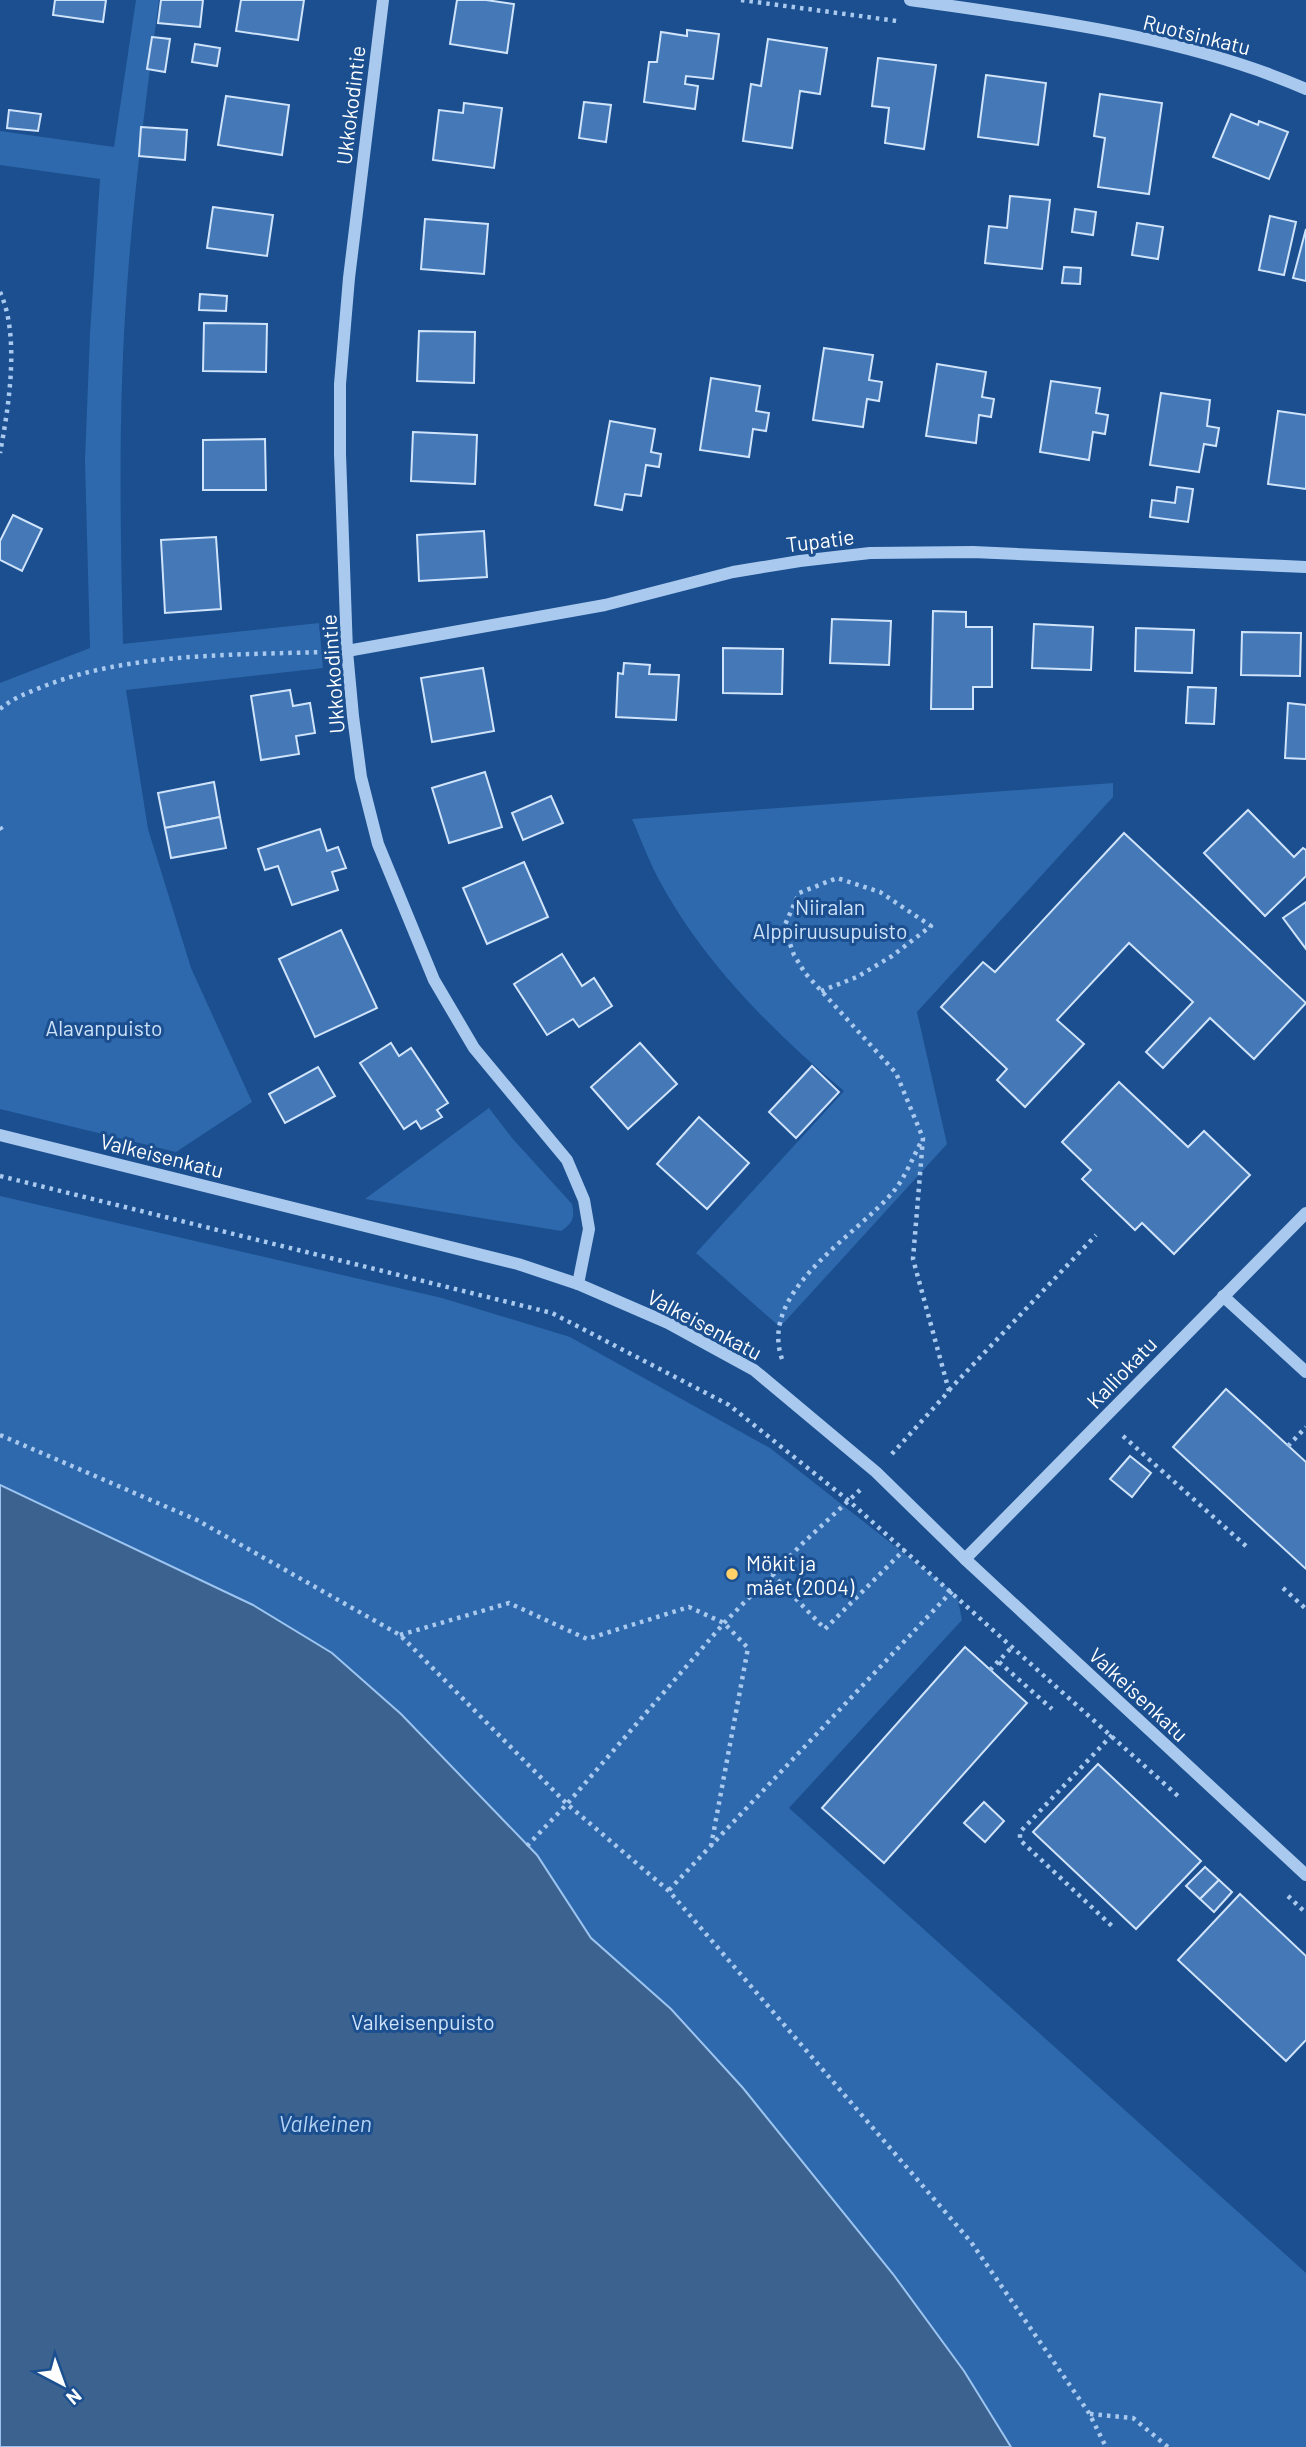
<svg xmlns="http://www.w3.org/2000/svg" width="1306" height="2447" font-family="Barlow,sans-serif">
	<rect width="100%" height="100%" fill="#1b4f8f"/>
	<g fill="#2e69ad">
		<path d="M136 0H159C147 91 135 182 128 274 118 397 120 520 123 644L319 623 323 668 126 690 148 829 191 968 252 1102 176 1152 0 1109V683L90 648 85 460 90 334 100 179 0 165V131L114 147Z"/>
		<path d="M1113 783V797L917 1012 947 1144 780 1327 696 1253 844 1091C773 1032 702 961 658 878 648 859 641 839 632 819Z"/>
		<path d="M489 1108 512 1138 572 1204C575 1218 573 1223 561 1231L365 1199Z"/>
		<path d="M0 1196 442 1298 570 1337 770 1448 957 1595 962 1620 789 1808 1306 2273V2447H0Z"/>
	</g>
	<path fill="#3c6290" stroke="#9cc4f0" stroke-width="2" d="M0 1485 253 1605 332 1653 401 1714 537 1855 591 1938 671 2009 743 2088 893 2274 964 2371 1011 2447H0Z"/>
	<g fill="#4478b7" stroke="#cfe3fa" stroke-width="2">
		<path d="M55 0H106L103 22 53 15Z"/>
		<path d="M161 0H203L200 27 158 23Z"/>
		<path d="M241 0H304L298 40 236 31Z"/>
		<path d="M457 0H486L514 4 507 53 450 44Z"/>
		<path d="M687 30 719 34 713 79 686 76 685 84 698 86 695 109 644 102 649 62H657L661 32 687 36Z"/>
		<path d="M152 37 170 39 165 72 147 69Z"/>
		<path d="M768 39 827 48 820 94 800 91 792 148 743 141 751 84 761 86Z"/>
		<path d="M195 44 220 48 217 66 192 62Z"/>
		<path d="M878 58 936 65 924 149 885 143 889 108 872 106Z"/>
		<path d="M986 75 1046 83 1038 145 978 137Z"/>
		<path d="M1100 94 1162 103 1149 194 1098 187 1105 138 1094 136Z"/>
		<path d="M226 96 289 105 282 155 218 145Z"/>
		<path d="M584 102 611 105 606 142 579 138Z"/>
		<path d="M464 103 502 108 494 168 433 160 439 110 463 113Z"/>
		<path d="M9 110 41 114 38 131 7 128Z"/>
		<path d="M1231 114 1258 125 1259 121 1288 132 1269 179 1213 157Z"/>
		<path d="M141 127 187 130 185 160 139 156Z"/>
		<path d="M1010 196 1050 200 1042 269 985 263 989 226 1007 228Z"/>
		<path d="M213 207 273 215 267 256 207 248Z"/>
		<path d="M1075 209 1096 212 1093 235 1072 232Z"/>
		<path d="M1270 216 1296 222 1284 275 1259 270Z"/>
		<path d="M425 219 488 224 484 274 421 269Z"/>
		<path d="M1137 223 1163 227 1158 259 1132 255Z"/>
		<path d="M1306 229V281L1293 278Z"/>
		<path d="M1064 267 1081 268 1080 284 1062 283Z"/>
		<path d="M200 294 227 296 226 311 199 310Z"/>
		<path d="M204 323 267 324 266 372 203 371Z"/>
		<path d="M419 331 475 332 474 383 417 381Z"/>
		<path d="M824 348 873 355 869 380 882 382 879 401 867 399 863 427 813 420Z"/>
		<path d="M937 364 986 372 982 397 994 399 991 417 979 415 976 443 926 436Z"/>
		<path d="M711 378 760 386 756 411 769 413 766 431 753 429 749 457 700 450Z"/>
		<path d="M1051 381 1100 388 1096 413 1108 415 1105 434 1093 432 1089 460 1040 452Z"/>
		<path d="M1161 393 1210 400 1207 426 1219 428 1216 446 1204 444 1199 472 1150 465Z"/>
		<path d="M1278 411 1306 415V489L1268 484Z"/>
		<path d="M610 421 655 429 651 452 661 454 659 467 646 465 641 496 625 494 622 510 595 505Z"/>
		<path d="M413 432 477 435 475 484 411 481Z"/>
		<path d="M265 439 266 490H203V440Z"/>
		<path d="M1177 487 1193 489 1188 522 1150 517 1152 500 1175 503Z"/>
		<path d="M13 515 42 529 22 571 0 560V541Z"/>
		<path d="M484 531 487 577 419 581 417 535Z"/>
		<path d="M216 537 221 609 165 613 161 540Z"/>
		<path d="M933 611 966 612V627H992V687H973V709H931Z"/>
		<path d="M832 619 891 621 889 665 830 663Z"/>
		<path d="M1034 624 1093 627 1091 670 1032 668Z"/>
		<path d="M1136 628 1194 630 1192 673 1135 671Z"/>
		<path d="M1242 632 1301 633 1300 676 1241 675Z"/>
		<path d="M723 648 783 649 782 694 723 693Z"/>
		<path d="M624 663 650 665 649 674 679 675 676 720 616 717 618 673 623 674Z"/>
		<path d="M483 668 494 731 432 742 421 678Z"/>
		<path d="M1188 687 1216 688 1214 724 1186 723Z"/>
		<path d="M290 690 293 706 310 703 315 733 296 736 299 754 261 760 251 696Z"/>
		<path d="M1288 703 1306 705V759L1285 758Z"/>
		<path d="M485 772 502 827 449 843 432 788Z"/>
		<path d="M214 782 220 817 165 828 158 793Z"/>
		<path d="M551 796 563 823 523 840 512 813Z"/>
		<path d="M1248 810 1294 857 1303 848 1306 850V876L1265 916 1204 853Z"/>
		<path d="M220 817 226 848 171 858 165 828Z"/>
		<path d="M320 829 327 851 338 847 346 868 332 872 338 890 292 905 278 866 265 870 258 849Z"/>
		<path d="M1124 833 1306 1003 1254 1059 1210 1018 1163 1068 1146 1052 1193 1002 1129 943 1057 1020 1084 1044 1025 1107 997 1080 1007 1069 941 1007 983 962 995 972Z"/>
		<path d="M524 862 548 917 487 944 463 888Z"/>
		<path d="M1306 902V949L1283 918Z"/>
		<path d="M341 930 377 1008 315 1037 279 959Z"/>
		<path d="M562 954 582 986 594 978 612 1006 579 1027 573 1019 547 1035 514 984Z"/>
		<path d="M391 1043 399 1056 411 1048 448 1103 437 1110 442 1117 421 1129 416 1121 404 1129 360 1063Z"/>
		<path d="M640 1043 677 1084 628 1129 591 1087Z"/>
		<path d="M812 1066 839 1092 796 1138 769 1112Z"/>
		<path d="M318 1067 335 1096 285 1123 269 1094Z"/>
		<path d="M1119 1082 1188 1147 1204 1131 1250 1175 1174 1254 1142 1223 1135 1230 1082 1179 1091 1170 1062 1142Z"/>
		<path d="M699 1117 749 1163 707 1209 657 1164Z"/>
		<path d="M1226 1389 1306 1462V1569L1173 1447Z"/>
		<path d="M1130 1456 1151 1473 1132 1497 1110 1479Z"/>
		<path d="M965 1647 1027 1703 884 1863 822 1808Z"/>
		<path d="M1098 1764 1201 1861 1136 1929 1033 1832Z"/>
		<path d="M984 1802 1004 1821 985 1842 964 1823Z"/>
		<path d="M1205 1867 1219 1880 1200 1899 1186 1886Z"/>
		<path d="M1219 1880 1232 1892 1214 1912 1200 1899Z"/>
		<path d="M1240 1894 1306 1956V2040L1286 2061 1178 1960Z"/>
	</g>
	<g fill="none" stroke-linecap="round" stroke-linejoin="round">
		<g stroke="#a9c9ee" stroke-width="4.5" stroke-dasharray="3.5 5" stroke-linecap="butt">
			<path d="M741 0 897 21"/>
			<path d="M0 292C20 335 9 406 0 453"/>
			<path d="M0 709C13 698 27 693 42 687 126 653 232 655 322 652"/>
			<path d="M0 827 3 832"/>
			<path d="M821 991 857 977 892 956 931 926 880 892 837 878 799 893 784 927 794 955 805 973 896 1073 923 1138 913 1259 949 1391 891 1455"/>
			<path d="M0 1176 552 1313 729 1405 849 1501 1178 1796"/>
			<path d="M782 1359C758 1291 856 1236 893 1192 905 1178 913 1157 922 1140"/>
			<path d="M949 1390 1096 1235"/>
			<path d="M0 1435 197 1520 400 1635 567 1804 669 1891 971 2242 1089 2413 1106 2447"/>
			<path d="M1123 1436 1247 1547"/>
			<path d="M1288 1446 1306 1427"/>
			<path d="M772 1574 825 1629 905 1549"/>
			<path d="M1283 1588 1306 1609"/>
			<path d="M400 1635 509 1603 587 1639 689 1607 724 1623 748 1648 711 1846"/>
			<path d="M999 1662 1052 1709"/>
			<path d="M990 1670 1013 1646"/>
			<path d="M1112 1735 1020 1832V1840L1113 1927"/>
			<path d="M527 1846 567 1804 724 1623 803 1543 860 1490"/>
			<path d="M669 1890 952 1591"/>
			<path d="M1288 1896 1306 1913"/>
			<path d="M1090 2414 1133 2418 1168 2447"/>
		</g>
		<g stroke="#a9c9ee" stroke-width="12">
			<path d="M383 0 349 278 340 384V454L347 651 353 716 361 777 378 844 434 980 474 1048 567 1160 584 1200 589 1229 578 1284"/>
			<path d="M910 0C1041 19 1185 36 1306 89"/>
			<path d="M347 651 605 605 733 572 800 561 870 553 973 552 1306 567"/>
			<path d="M0 1135 518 1264 578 1284 668 1323 754 1370 876 1472 965 1559 1306 1875"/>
			<path d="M1223 1296 1306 1372"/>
			<path d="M965 1559 1306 1213"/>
		</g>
	</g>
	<circle fill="#ffd166" stroke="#1b4f8f" stroke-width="2.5" cx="732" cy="1574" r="7"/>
	<g text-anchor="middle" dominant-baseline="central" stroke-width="6" stroke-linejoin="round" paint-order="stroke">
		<g font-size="21" fill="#fff" stroke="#1b4f8f">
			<text transform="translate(1197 34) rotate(14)">Ruotsinkatu</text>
			<text transform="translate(350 105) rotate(-83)">Ukkokodintie</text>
			<text transform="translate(820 540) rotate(-7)">Tupatie</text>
			<text transform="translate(332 674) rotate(-94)">Ukkokodintie</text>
			<text transform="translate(162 1155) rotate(14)">Valkeisenkatu</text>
			<text transform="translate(705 1324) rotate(28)">Valkeisenkatu</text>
			<text transform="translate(1121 1372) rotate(-46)">Kalliokatu</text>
			<text transform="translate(1139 1694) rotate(43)">Valkeisenkatu</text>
		</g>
		<g font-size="21" fill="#cfe3fa" stroke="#1b4f8f">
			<text x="830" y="906">Niiralan<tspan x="830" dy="24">Alppiruusupuisto</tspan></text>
			<text x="104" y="1027">Alavanpuisto</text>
			<text x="423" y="2021">Valkeisenpuisto</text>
		</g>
		<g font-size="21" fill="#fff" stroke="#1b4f8f" text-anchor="start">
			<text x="746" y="1562">Mökit ja<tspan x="746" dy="24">mäet (2004)</tspan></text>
		</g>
		<g font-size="23" font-style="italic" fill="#b5d3f5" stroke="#1b4f8f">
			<text x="325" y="2123">Valkeinen</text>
		</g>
	</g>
	<g transform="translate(63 2384) rotate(139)" stroke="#1b4f8f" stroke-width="5" paint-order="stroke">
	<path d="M0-5L12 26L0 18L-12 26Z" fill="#ffffff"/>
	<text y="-10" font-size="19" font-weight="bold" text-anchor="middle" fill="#ffffff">N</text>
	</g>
</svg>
